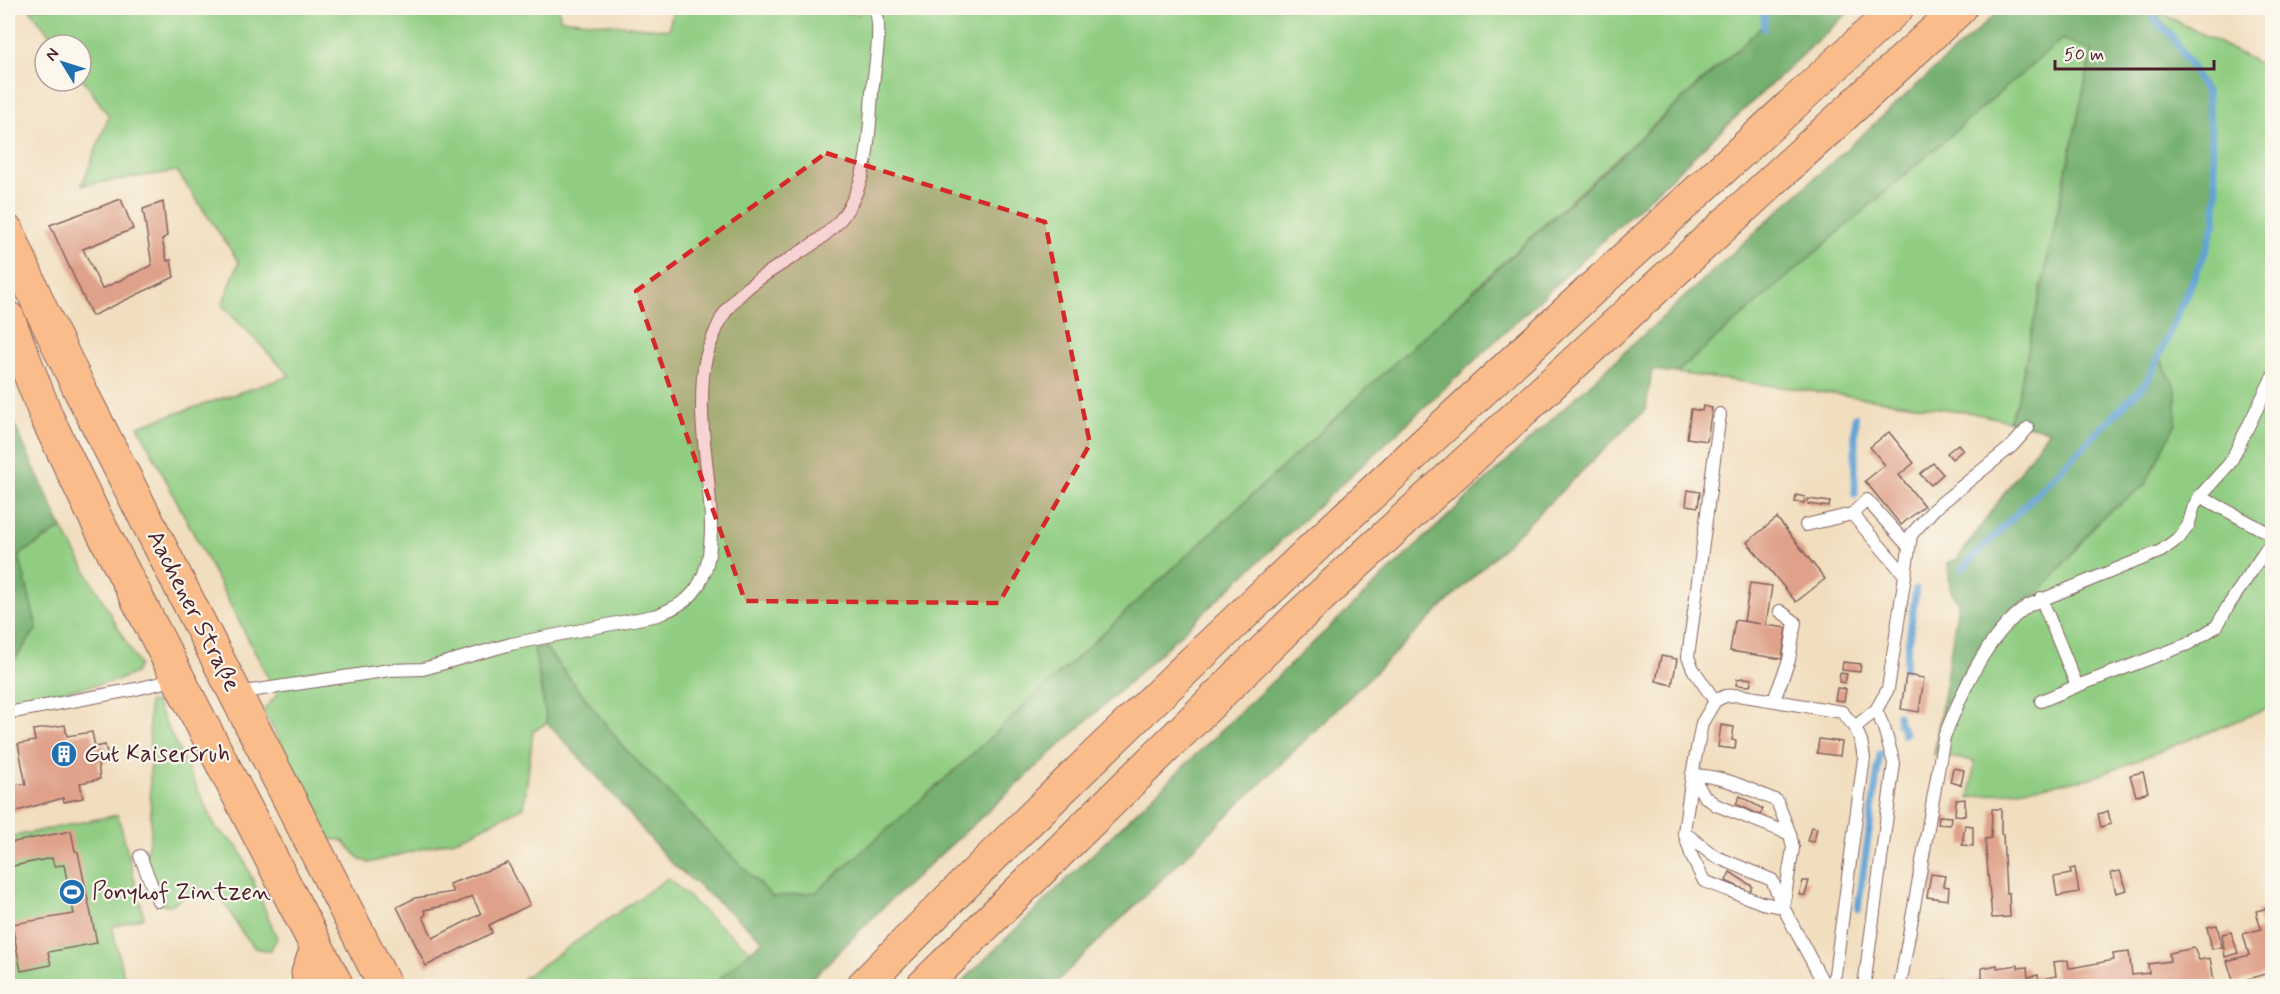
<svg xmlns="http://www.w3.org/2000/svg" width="2280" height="994" font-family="Mynerve,sans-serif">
	<rect width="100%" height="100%" fill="#fbf7ec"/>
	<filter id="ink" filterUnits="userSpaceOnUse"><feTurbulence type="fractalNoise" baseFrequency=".0167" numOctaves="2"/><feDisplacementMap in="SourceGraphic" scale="12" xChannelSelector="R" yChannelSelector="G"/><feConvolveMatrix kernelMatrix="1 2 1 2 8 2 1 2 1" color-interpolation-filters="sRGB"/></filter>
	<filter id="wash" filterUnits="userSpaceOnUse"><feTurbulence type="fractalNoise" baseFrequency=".008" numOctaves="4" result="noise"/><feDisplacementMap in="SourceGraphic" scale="24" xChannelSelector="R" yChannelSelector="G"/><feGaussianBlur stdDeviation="1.35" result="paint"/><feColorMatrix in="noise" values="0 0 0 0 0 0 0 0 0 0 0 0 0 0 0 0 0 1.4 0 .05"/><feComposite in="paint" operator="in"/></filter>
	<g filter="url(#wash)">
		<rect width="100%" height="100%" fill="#f1debf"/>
		<g fill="#90cd82" stroke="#6d7656" stroke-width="1.5">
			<path d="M29 8H559L560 19 669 30 673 8H813L859 14V8H1761L1767 22 1574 197 965 761 816 892 773 898 626 750 544 646 541 689 547 723 533 731 524 807 458 839 369 863 360 859 342 840 325 839 302 784 263 710 277 695 138 426 290 376 222 305 239 262 177 171 82 185 109 116 81 77V45H58Z"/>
			<path d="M2161 13 2272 70V707L2092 778 1969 798 1975 761 1934 755 1946 720 2007 616 2023 602 2044 588 2100 519 2145 485 2176 388 2160 359 2209 248V92L2173 33 2159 19Z"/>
			<path d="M2061 39 2092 51 2017 402 2009 421 1968 412 1676 373Z"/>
			<path d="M62 528 139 665 135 673 116 681 8 702V669L37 628 19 555Z"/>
			<path d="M149 702 156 703 216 828 239 848 277 938 270 951 255 948 240 930 219 892 196 889 171 905H163L145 858 151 835Z"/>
			<path d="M118 815 144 917 112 927 126 986H8V837Z"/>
			<path d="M668 878 715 922 751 951 711 986H512Z"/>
		</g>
		<g fill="#74b070" stroke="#5f684e" stroke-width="1.5">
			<path d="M1761 8H1853L1126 685 883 907 805 986H711L763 940 670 862 604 784 547 723 534 649 544 646 626 750 773 897 816 892 965 761 1426 334 1767 22Z"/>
			<path d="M2002 8H2157L2161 13 2159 19 2173 33 2209 92 2219 193 2217 223 2209 248 2160 359 2176 388V423L2145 485 2100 519 2044 588 2023 602 2007 616 1946 720 1934 755 1958 603 1950 588 1948 562 1957 560 2049 430 2009 421 2017 402 2092 51 2062 39 1676 373 1652 370 1646 409 1052 986H958C1297 651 1648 328 2002 8Z"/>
			<path d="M8 411 62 528 19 555 37 628 8 669Z"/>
		</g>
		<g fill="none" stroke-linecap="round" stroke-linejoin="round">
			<g stroke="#62a3d5" stroke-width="7">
				<path d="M1764 28V8"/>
				<path d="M1855 494V417"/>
				<path d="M1963 568 2145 384 2151 374 2207 248 2215 222 2217 193 2207 94 2172 36 2154 19 2152 8"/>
				<path d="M1905 668 1916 589"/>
				<path d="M1898 715 1899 723 1905 733 1903 734"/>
				<path d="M1858 909 1880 754"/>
			</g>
		</g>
		<g id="blocks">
			<g fill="#dfa18a" fill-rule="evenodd">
				<path d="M121 199 133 229 83 249 102 289 152 265 143 209 163 202 167 236 162 239 167 261 171 260 174 277 92 316 50 225Z"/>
				<path d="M1703 406 1712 408 1707 441 1687 438 1691 409 1702 411Z"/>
				<path d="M1889 432 1914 463 1899 475 1924 506 1901 525 1865 481 1885 465 1870 447Z"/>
				<path d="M1958 444 1963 450 1952 459 1947 453Z"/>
				<path d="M1933 463 1943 474 1931 485 1920 474Z"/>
				<path d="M1688 490 1700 492 1698 507 1686 505Z"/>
				<path d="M1796 495 1805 497 1804 503 1795 502Z"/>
				<path d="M1808 499 1830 502 1829 507 1808 504Z"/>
				<path d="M1777 518 1825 579 1796 602 1747 542Z"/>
				<path d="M1750 583 1772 586 1766 625 1787 628 1782 659 1730 651 1735 620 1761 624 1744 621Z"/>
				<path d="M1661 656 1677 659 1672 685 1656 681Z"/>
				<path d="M1843 662 1861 664 1860 672 1842 670Z"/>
				<path d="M1840 673 1847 674 1845 683 1839 682Z"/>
				<path d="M1906 675 1924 678 1919 712 1901 709Z"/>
				<path d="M1744 678 1752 679 1750 686 1736 685 1737 679Z"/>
				<path d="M1837 688 1846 689 1844 701 1835 700Z"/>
				<path d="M65 725 67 736 92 732 95 747 105 745 109 761 98 763 100 779 80 783 83 798 64 802 63 798 14 812 8 811V783L26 785 18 744 35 741 33 730Z"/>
				<path d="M1721 725 1734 727 1732 740 1736 741 1735 749 1718 747Z"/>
				<path d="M1819 739 1842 742 1840 756 1817 753Z"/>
				<path d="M1953 768 1964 770 1961 785 1950 782Z"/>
				<path d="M2143 772 2148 792 2136 796 2130 775Z"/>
				<path d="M1740 796 1763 809 1760 815 1736 804Z"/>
				<path d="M1965 799V816L1955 815 1956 800Z"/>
				<path d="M1992 809H2001V834H2003L2006 893H2009L2010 917 1992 918 1985 839 1991 838Z"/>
				<path d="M2108 811 2111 824 2101 827 2098 814Z"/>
				<path d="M1939 816 1951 817 1950 825 1938 824Z"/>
				<path d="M1965 825 1973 826V846L1962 845Z"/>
				<path d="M1811 827 1817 828 1814 842 1807 841Z"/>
				<path d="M71 831 75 851 78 852 97 943 48 952 51 965 21 971 13 930 8 931V902L13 924 74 914 64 865 54 866 52 858 8 867V843Z"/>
				<path d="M508 863 530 905 489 925 492 933 426 966 397 907 415 898 453 892 449 884ZM472 896 481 914 433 938 423 917 426 914 424 910 457 903Z"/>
				<path d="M2075 868 2079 892 2057 896 2054 877 2071 874 2070 869Z"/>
				<path d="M2120 871 2127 890 2116 893 2111 873Z"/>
				<path d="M1730 872 1752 886 1750 892 1726 881Z"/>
				<path d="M1931 874 1945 876 1943 886 1949 887 1948 900 1927 897Z"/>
				<path d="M1803 881H1809L1805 895H1799Z"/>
				<path d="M2272 907V972L2234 983 2227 961 2249 955 2243 934 2261 929 2256 911Z"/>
				<path d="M2217 925 2222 947 2212 949 2207 927Z"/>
				<path d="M2231 932 2238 953 2225 957 2222 934Z"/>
				<path d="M2194 948 2199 960 2210 958 2215 986H2048L2046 978 2056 976 2054 962 2068 960 2069 968H2071L2114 960 2113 954 2129 952 2132 975 2149 973 2148 964 2170 961 2169 953Z"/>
				<path d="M1997 965V968L2018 965V968L2027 967 2028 977 2038 975 2040 986H1967L1970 981 1982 978V968Z"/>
				<path d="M1946 980V986H1920V983Z"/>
			</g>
		</g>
	</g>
	<g filter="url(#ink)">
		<use href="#blocks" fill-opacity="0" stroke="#84625f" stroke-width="1.5"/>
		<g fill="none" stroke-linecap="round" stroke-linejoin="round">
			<defs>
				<g id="service">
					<path d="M2200 496 2272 535"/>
					<path d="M1852 514 1867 500 1909 547"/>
					<path d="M1806 525 1852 514 1905 575"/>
					<path d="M2041 598 2077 686 2188 644 2217 626 2228 606 2272 541"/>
					<path d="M237 693 390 670 423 669 511 644 658 615C671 609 684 604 693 593 728 552 701 459 702 407 702 392 702 372 706 358 708 348 713 338 717 328 739 272 812 259 844 215 869 180 869 134 872 93 874 69 883 30 875 8"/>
					<path d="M1774 700 1789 660 1795 622 1780 611"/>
					<path d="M1715 701 1693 669 1688 657 1720 414"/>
					<path d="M2041 701 2077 686"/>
					<path d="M8 713 136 689 177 679"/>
					<path d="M1855 727 1876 710 1888 689 1911 535 1934 509 2012 446 2028 428"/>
					<path d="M1692 775C1725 776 1747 788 1777 801L1790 834"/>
					<path d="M1685 833 1714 856 1772 880 1783 907 1793 848 1790 834 1716 805 1704 796 1692 775"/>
					<path d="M140 856 158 901"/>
					<path d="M1825 986 1783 907 1762 903 1704 881 1692 857 1684 832 1692 775 1702 723 1715 701 1725 696 1738 695 1842 712 1855 727 1861 741 1864 758 1835 974 1830 986"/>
					<path d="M1864 986 1894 763 1884 728 1876 710"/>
					<path d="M1900 986 1944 737C1963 690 1986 635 2029 605L2161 551 2180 537 2188 526 2194 506 2200 496 2230 463 2272 378"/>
				</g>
				<g id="primary">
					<path d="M8 232 39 305 80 390 385 986"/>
					<path d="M8 318 47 418 93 513 337 986"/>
				</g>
				<g id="motorway">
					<path d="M310 986 308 973 317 948"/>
					<path d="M863 986C1196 648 1548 330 1897 8"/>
					<path d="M923 986 1295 620 1960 8"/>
				</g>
			</defs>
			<use href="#service" stroke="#84625f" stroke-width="14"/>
			<use href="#primary" stroke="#84625f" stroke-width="35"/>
			<use href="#motorway" stroke="#84625f" stroke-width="35"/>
			<use href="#service" stroke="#fff" stroke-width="12"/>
			<use href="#primary" stroke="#fabc8b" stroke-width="33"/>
			<use href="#motorway" stroke="#fabc8b" stroke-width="33"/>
		</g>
	</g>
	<path fill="#d62828" fill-opacity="0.2" stroke="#d62828" stroke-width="4.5" stroke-dasharray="12 8" stroke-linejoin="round" d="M826 153 1045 222 1090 444 999 603 745 601 636 291Z"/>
	<defs>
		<symbol id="building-disc" viewBox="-11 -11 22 22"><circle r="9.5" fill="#1f6fb2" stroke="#fbf7ec"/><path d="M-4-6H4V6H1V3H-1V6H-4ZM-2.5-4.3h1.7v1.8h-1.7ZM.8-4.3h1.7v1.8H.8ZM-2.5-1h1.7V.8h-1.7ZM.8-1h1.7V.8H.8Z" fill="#fff"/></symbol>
		<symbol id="stadium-disc" viewBox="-11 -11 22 22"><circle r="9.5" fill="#1f6fb2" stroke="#fbf7ec"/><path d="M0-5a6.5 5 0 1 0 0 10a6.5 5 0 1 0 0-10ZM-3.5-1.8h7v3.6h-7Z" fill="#fff"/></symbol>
	</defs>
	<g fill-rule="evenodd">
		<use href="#building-disc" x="49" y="739" width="30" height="30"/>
		<use href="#stadium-disc" x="57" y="877" width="30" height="30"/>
	</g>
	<g text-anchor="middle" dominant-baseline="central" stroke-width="4.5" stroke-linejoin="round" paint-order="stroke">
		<g font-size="24" fill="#4a1f2b" stroke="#fbf7ec">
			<text transform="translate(193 611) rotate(63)">Aachener Straße</text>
		</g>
		<g font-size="24" fill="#4a1f2b" stroke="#fbf7ec" text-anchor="start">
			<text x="84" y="754">Gut Kaisersruh</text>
			<text x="92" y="892">Ponyhof Zintzen</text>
		</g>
	</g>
	<rect width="2280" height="994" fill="none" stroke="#fbf7ec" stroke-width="30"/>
	<g transform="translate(63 63) rotate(308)"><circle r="28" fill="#fbf7ec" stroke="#b4a19f" stroke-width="1.5"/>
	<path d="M0-4.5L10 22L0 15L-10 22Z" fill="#1f6fb2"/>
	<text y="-9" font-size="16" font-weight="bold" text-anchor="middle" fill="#4a1f2b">N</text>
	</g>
	<path d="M2055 60v9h159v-9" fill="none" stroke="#4a1f2b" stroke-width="3"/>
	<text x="2064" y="60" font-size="18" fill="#4a1f2b" stroke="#fbf7ec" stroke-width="4.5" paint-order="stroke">50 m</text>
</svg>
